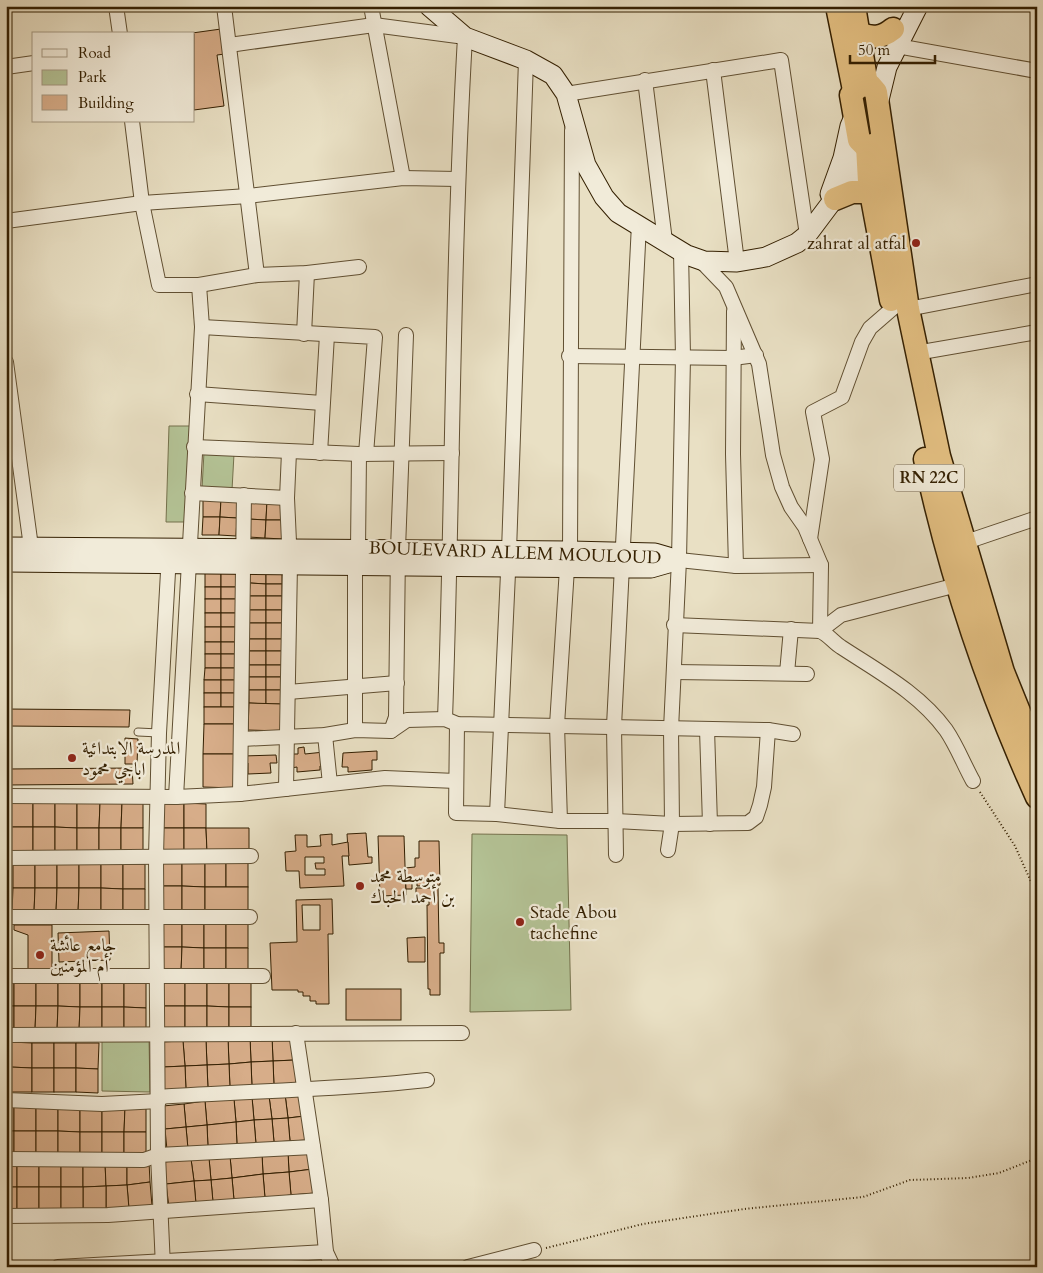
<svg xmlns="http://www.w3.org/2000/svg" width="1043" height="1273" font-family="Cardo,Amiri,serif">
	<rect width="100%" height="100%" fill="#e9e0c4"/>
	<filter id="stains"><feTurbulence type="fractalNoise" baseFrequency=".004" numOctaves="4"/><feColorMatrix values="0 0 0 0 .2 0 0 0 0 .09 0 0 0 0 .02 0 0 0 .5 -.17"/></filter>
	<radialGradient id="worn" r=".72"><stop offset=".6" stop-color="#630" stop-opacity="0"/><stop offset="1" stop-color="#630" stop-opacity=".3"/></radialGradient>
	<g fill="#b4c396" stroke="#74714c">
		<path d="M169 426H190L187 522H166Z"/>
		<path d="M204 452 234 454 232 490 202 489Z"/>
		<path d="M472 834 567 835 571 1010 470 1012Z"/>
		<path d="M102 1038H149L150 1092 102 1091Z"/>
	</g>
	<g fill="#d7ad89" stroke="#331f01" fill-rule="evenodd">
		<path d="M221 29 225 54 217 55 224 106 194 110V34H185Z"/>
		<path d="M203 498 221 499 220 517H203Z"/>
		<path d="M221 499 238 500 237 518 220 517Z"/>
		<path d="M249 501H267L266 520 248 519Z"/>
		<path d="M267 501 284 502 283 520H266Z"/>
		<path d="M203 517H220L219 535H202Z"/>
		<path d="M220 517 237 518 236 536 219 535Z"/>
		<path d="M248 519 266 520 265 538 248 537Z"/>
		<path d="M266 520H283L282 539 265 538Z"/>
		<path d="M250 568H266V584L250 583Z"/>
		<rect x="266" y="568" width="16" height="16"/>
		<rect x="205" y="572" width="16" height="15"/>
		<rect x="221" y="572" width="16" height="15"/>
		<path d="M250 583 266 584V596H249Z"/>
		<rect x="266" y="584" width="16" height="12"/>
		<rect x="205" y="587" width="16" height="12"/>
		<rect x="221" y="587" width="16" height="12"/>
		<rect x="249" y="596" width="17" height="14"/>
		<rect x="266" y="596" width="16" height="14"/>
		<rect x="205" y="599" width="16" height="14"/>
		<rect x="221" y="599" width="16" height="14"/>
		<rect x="249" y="610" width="17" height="13"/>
		<rect x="266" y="610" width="16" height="13"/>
		<rect x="205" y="613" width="16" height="14"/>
		<path d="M221 613H237L238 627H221Z"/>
		<rect x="249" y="623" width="17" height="16"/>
		<rect x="266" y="623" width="16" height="16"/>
		<rect x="205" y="627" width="16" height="15"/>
		<path d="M221 627H238L237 642H221Z"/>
		<rect x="249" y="639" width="17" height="12"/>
		<rect x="266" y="639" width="16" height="12"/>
		<rect x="205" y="642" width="16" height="12"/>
		<rect x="221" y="642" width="16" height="12"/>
		<rect x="249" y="651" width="17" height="14"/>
		<rect x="266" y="651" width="16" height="14"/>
		<rect x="205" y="654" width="16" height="14"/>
		<path d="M221 654H237L238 668H221Z"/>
		<rect x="249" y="665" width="17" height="12"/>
		<rect x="266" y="665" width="16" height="12"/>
		<path d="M205 668H221V680H204Z"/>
		<path d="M221 668H238L237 680H221Z"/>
		<rect x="249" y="677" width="17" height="13"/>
		<rect x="266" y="677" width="16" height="13"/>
		<rect x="204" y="680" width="17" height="13"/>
		<path d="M221 680H237L238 693H221Z"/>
		<path d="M249 690H266V704L249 703Z"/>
		<rect x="266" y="690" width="16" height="14"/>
		<rect x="204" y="693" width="17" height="14"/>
		<path d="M221 693H238L237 707H221Z"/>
		<path d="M249 703 282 704 281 731 248 730Z"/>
		<rect x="204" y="707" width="33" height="17"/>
		<path d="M6 709 130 710 129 727 6 726Z"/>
		<path d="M204 724H237V754H203Z"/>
		<path d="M125 738 138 739 137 764H125Z"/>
		<path d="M304 747 305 754 324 752 325 766H320V770L297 772V767L291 768 292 754H298V748Z"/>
		<path d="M377 751V760H372V770L348 772V767H342L343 753Z"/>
		<path d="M203 754H237L236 788 203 787Z"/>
		<path d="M276 755 277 763H270L271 773 248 774V763H244L243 756Z"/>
		<path d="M132 768 133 784 6 785V769Z"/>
		<rect x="6" y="802" width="5" height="25"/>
		<rect x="11" y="802" width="22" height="25"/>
		<rect x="33" y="802" width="22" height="25"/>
		<path d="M55 802 77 803V828L55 827Z"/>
		<path d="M77 803H100L99 828H77Z"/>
		<path d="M100 803H122L121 828H99Z"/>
		<path d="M122 803H143V828H121Z"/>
		<rect x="161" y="803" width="23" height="25"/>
		<path d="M184 803 206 804V828H184Z"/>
		<rect x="6" y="827" width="5" height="24"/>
		<rect x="11" y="827" width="22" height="24"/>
		<path d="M33 827H55V852L33 851Z"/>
		<path d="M55 827 77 828V852H55Z"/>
		<rect x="77" y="828" width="22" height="24"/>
		<path d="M99 828H121V853L99 852Z"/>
		<rect x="121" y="828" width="22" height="25"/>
		<path d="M161 828H184V852L162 853Z"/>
		<path d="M184 828H206L207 852H184Z"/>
		<path d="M206 828H249V852H207Z"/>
		<path d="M366 833 368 857H372V863L349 865 347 834Z"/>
		<path d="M332 834V845L348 842 349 856H342L344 886 300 888 299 871H286L285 852 296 851 295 835H307V847L321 846 320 835ZM305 857H324V863H315L316 869H325V875H305Z"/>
		<path d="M378 836H404L406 895 380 896Z"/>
		<path d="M419 841H439L440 885 417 886V880H412V889H406L405 868 415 867V858H419Z"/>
		<rect x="160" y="861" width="22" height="25"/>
		<path d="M182 861 205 862V887L182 886Z"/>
		<rect x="6" y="862" width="7" height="26"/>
		<path d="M13 862 35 863V888H13Z"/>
		<rect x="205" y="862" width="21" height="25"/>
		<rect x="226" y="862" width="22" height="25"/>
		<rect x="35" y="863" width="22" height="25"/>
		<rect x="57" y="863" width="22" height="25"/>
		<rect x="79" y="863" width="22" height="25"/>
		<path d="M101 863 123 864V889L101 888Z"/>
		<rect x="123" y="864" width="22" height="25"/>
		<rect x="160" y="886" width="22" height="24"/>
		<path d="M182 886 205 887V910H182Z"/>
		<rect x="205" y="887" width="43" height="23"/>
		<path d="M6 888H13L12 912H6Z"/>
		<path d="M13 888H35L34 912H12Z"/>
		<path d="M35 888H57L56 912H34Z"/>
		<path d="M57 888H79L78 913 56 912Z"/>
		<path d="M79 888H101V913H78Z"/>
		<path d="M101 888 123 889V913H101Z"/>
		<path d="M416 888H438L439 943H444V953H440V995H430V989H428L427 905H429V899H416Z"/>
		<path d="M123 889H145V914L123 913Z"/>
		<path d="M332 899 333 934H328L329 1004H316V1001H310V996H303V992H298V990H272L270 943 297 942 296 900ZM302 905H320V930H303Z"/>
		<rect x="160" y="922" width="22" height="25"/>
		<path d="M182 922 204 923V948L182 947Z"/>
		<rect x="204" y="923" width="22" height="25"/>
		<rect x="226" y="923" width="22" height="25"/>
		<path d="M14 925H52V975H28V935L14 930Z"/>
		<path d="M109 931 110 960 59 962 58 933Z"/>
		<path d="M425 937V962H408L407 938Z"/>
		<path d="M160 947H182L181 972 159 971Z"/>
		<path d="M182 947 204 948V972H181Z"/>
		<rect x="204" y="948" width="22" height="24"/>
		<path d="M226 948H248V973L226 972Z"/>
		<rect x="6" y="981" width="8" height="25"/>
		<rect x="14" y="981" width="22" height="25"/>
		<rect x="36" y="981" width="22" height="25"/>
		<path d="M58 981 80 982V1007L58 1006Z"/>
		<rect x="163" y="981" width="22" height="25"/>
		<rect x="185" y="981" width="22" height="25"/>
		<path d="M207 981 229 982V1007L207 1006Z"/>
		<rect x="80" y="982" width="22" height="25"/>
		<rect x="102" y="982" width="22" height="25"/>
		<path d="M124 982H146V1008L124 1007Z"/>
		<rect x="229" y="982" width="22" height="25"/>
		<rect x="346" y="989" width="55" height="31"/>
		<rect x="6" y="1006" width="8" height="24"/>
		<path d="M14 1006H36L35 1030H14Z"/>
		<path d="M36 1006H58L57 1031 35 1030Z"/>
		<path d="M58 1006 80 1007 79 1031H57Z"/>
		<path d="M163 1006H185V1031L163 1030Z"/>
		<rect x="185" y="1006" width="22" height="25"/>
		<path d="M207 1006 229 1007V1031H207Z"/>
		<path d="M80 1007H102V1031H79Z"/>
		<path d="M102 1007H124V1032L102 1031Z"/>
		<path d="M124 1007 146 1008V1032H124Z"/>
		<rect x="229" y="1007" width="22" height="24"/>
		<path d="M294 1035 295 1060 273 1061 272 1036Z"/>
		<path d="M272 1036 273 1061 251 1062 250 1037Z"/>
		<path d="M250 1037 251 1062 229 1064 228 1038Z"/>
		<path d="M228 1038 229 1064 207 1065 206 1040Z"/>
		<path d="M206 1040 207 1065 185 1066 183 1041Z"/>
		<path d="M183 1041 185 1066 163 1067 161 1042Z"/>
		<rect x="6" y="1042" width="4" height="25"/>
		<path d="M10 1042 32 1043V1068L10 1067Z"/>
		<rect x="32" y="1043" width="22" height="25"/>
		<rect x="54" y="1043" width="22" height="25"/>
		<path d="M76 1043H99L98 1069 76 1068Z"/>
		<path d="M295 1060 296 1084 274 1086 273 1061Z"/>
		<path d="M273 1061 274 1086 252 1087 251 1062Z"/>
		<path d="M251 1062 252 1087 230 1088 229 1064Z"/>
		<path d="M229 1064 230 1088 208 1089 207 1065Z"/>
		<path d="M207 1065 208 1089 186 1090 185 1066Z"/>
		<path d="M185 1066 186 1090 164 1091 163 1067Z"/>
		<rect x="6" y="1067" width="4" height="25"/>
		<path d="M10 1067 32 1068V1092H10Z"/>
		<rect x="32" y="1068" width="22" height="24"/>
		<rect x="54" y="1068" width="22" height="24"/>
		<path d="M76 1068 98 1069V1093L76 1092Z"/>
		<path d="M302 1092 305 1116 288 1118 285 1094Z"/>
		<path d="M285 1094 288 1118 272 1119 269 1096Z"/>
		<path d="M269 1096 272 1119 254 1120 252 1097Z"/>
		<path d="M252 1097 254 1120 236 1122 234 1099Z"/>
		<path d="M234 1099 236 1122 207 1125 205 1101Z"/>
		<path d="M205 1101 207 1125 186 1127 184 1104Z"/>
		<path d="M184 1104 186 1127 165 1129 163 1106Z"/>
		<rect x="6" y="1106" width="8" height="25"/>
		<rect x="14" y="1106" width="22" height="25"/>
		<rect x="36" y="1106" width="22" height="25"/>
		<path d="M58 1106H80V1132L58 1131Z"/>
		<path d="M80 1106 102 1107V1132H80Z"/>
		<path d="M102 1107H125L124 1132H102Z"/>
		<path d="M125 1107H146V1132H124Z"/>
		<path d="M305 1116 307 1140 290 1141 288 1118Z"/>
		<path d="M288 1118 290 1141 274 1142 272 1119Z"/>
		<path d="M272 1119 274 1142 256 1144 254 1120Z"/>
		<path d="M254 1120 256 1144 237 1145 236 1122Z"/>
		<path d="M236 1122 237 1145 208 1147 207 1125Z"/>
		<path d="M207 1125 208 1147 188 1149 186 1127Z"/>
		<path d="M186 1127 188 1149 167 1150 165 1129Z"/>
		<rect x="6" y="1131" width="8" height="24"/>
		<rect x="14" y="1131" width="22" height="24"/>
		<path d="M36 1131H58V1156L36 1155Z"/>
		<path d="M58 1131 80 1132V1156H58Z"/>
		<rect x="80" y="1132" width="22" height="24"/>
		<rect x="102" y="1132" width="22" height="24"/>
		<path d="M124 1132H146V1157L124 1156Z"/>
		<path d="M310 1150 313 1169 289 1172 288 1152Z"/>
		<path d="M288 1152 289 1172 263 1174 262 1154Z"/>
		<path d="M262 1154 263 1174 232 1178 230 1156Z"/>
		<path d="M230 1156 232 1178 211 1180 209 1158Z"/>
		<path d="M209 1158 211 1180 194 1181 191 1159Z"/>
		<path d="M191 1159 194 1181 166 1184 164 1162Z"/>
		<rect x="6" y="1162" width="11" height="25"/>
		<rect x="17" y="1162" width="22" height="25"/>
		<rect x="39" y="1162" width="22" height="25"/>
		<rect x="61" y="1162" width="22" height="25"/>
		<path d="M83 1162H105L106 1186 83 1187Z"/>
		<path d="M105 1162H127V1185L106 1186Z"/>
		<path d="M127 1162H149L150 1182 127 1185Z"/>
		<path d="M313 1169 315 1193 291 1195 289 1172Z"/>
		<path d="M289 1172 291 1195 265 1198 263 1174Z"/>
		<path d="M263 1174 265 1198 234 1200 232 1178Z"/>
		<path d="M232 1178 234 1200 213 1202 211 1180Z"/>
		<path d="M211 1180 213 1202 196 1204 194 1181Z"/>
		<path d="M194 1181 196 1204 169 1207 166 1184Z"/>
		<path d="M150 1182 152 1206 129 1209 127 1185Z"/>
		<path d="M127 1185 129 1209 106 1211V1186Z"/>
		<path d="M106 1186V1211L83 1212V1187Z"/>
		<path d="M6 1187H17V1212L6 1211Z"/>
		<rect x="17" y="1187" width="22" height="25"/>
		<rect x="39" y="1187" width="22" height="25"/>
		<rect x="61" y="1187" width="22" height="25"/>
	</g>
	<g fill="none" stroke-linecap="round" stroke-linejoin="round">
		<defs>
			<path id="service" d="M138 732 159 733"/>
			<g id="minor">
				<path d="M116 6 120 34"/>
				<path d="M224 6 257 275"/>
				<path d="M371 6 403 178"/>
				<path d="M229 45 374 25 465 37C452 264 453 492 445 719"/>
				<path d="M897 46 1037 71"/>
				<path d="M6 67 34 63"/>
				<path d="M713 70 737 262"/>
				<path d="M645 80 665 241"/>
				<path d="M566 94 781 60 807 235"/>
				<path d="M132 121 142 203 159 285H199L257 275 307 273 359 267"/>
				<path d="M6 221 142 203 248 196 403 178 457 179"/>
				<path d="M700 260 726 287 759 364 773 455 782 487 791 507 805 527 821 565 820 631"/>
				<path d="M199 285 202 327"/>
				<path d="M908 309 1037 284"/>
				<path d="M734 311 733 454 736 566"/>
				<path d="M304 334 307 273"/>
				<path d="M916 353 1037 332"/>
				<path d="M569 356 733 358 756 355"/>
				<path d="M6 362 31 547"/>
				<path d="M197 394 322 403"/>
				<path d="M194 447 359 454 452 453"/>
				<path d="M320 453 327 335"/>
				<path d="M192 493 287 498"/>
				<path d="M810 539 822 459 813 412 842 397 862 342 870 328 893 308"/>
				<path d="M963 543 1037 518"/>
				<path d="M679 560 736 566 821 565"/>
				<path d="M674 625 820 631C829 635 833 642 841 647 879 672 919 693 946 730 957 746 964 765 973 781"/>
				<path d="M820 631 841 615 957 585"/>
				<path d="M674 672 807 674"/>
				<path d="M787 673 791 629"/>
				<path d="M288 692 397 683"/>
				<path d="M457 724 456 813 497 814 560 821H616L672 824 748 823 756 817 760 805 764 787 768 730"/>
				<path d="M707 729 710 824"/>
				<path d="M355 730V564L358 549 359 454"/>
				<path d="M391 731 396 717 398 549 406 335"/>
				<path d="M325 735 330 784"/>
				<path d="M242 739 325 735 355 730 391 731 407 720 445 719 457 724 768 730 793 734"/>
				<path d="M286 789 290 564 287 498 289 452"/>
				<path d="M240 794 244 495"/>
				<path d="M6 796 176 797 240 794 385 778 456 781"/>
				<path d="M176 797 202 327 375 337 366 454"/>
				<path d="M497 814 509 551 526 60"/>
				<path d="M560 821 557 725 567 568 570 551 572 130"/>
				<path d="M668 850 672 824 671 729 679 560 683 357 681 251"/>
				<path d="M616 855 614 726 639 224"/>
				<path d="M6 858 251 856"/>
				<path d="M6 917H250"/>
				<path d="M6 976H263"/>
				<path d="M296 1033 321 1200 326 1252 333 1267"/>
				<path d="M6 1035 462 1033"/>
				<path d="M159 1097C248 1091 338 1090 427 1080"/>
				<path d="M6 1100 102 1104 159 1101"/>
				<path d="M6 1159 144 1160 158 1155 313 1147"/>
				<path d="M6 1216 108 1215 321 1200"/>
				<path d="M58 1267 326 1252"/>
				<path d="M163 1267 158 1155 156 857 159 733 169 554"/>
				<path d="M468 1267 534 1250"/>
			</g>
			<g id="secondary">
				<path d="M429 6 465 37 526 60 553 75 566 94 586 165 604 197 618 213 687 255 704 261 737 262 766 257 797 243 807 235 855 171 865 146"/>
				<path d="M878 104 887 67 918 6"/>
				<path d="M830 194 843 158 850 126 854 117"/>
				<path d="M6 547 570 551 655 553 679 560"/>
				<path d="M6 562 620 568H651L679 560"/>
			</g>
			<g id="trunk">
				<path d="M837 6 854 90"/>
				<path d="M854 6 866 79"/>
				<path d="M859 33C872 39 882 38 893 29"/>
				<path d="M882 136C879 144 873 146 865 146L859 140 851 95 859 86 870 85 876 92 908 309 939 456 1003 672 1037 756"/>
				<path d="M867 146 869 182 891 300"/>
				<path d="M835 199 852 192H872"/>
				<path d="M925 459C950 575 988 689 1037 797"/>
			</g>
		</defs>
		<use href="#service" stroke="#604f32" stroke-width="9"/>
		<use href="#minor" stroke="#604f32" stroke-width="16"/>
		<use href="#secondary" stroke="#331f01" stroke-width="21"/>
		<use href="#trunk" stroke="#331f01" stroke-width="25"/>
		<g stroke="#331f01" stroke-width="2" stroke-dasharray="1 2.5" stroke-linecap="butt">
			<path d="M980 792 1015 846 1037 895"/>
			<path d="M546 1248 643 1224 744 1209 863 1197 910 1180 968 1178 999 1173 1037 1158"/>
		</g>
		<use href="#service" stroke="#f1ebd9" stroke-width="7"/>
		<use href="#minor" stroke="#f1ebd9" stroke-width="14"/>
		<use href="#secondary" stroke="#f1ebd9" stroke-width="19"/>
		<use href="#trunk" stroke="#e4c082" stroke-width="22"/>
	</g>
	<g fill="#8f2418" stroke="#f1ebd9" stroke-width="2">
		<circle cx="916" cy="243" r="5"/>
		<circle cx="72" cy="758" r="5"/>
		<circle cx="360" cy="886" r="5"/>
		<circle cx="520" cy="922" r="5"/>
		<circle cx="40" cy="955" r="5"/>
	</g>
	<g text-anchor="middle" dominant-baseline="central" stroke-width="4.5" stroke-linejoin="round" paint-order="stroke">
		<rect fill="#f1ebd9" stroke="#6c5c42" stroke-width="1" x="894" y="464.5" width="70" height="27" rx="4"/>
		<g font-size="16" font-weight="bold" fill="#331f01">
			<text x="929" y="478">RN 22C</text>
		</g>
		<g font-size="18" fill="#331f01" stroke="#f1ebd9" text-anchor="start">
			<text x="906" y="243" text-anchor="end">zahrat al atfal</text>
			<text x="82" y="748">المدرسة الابتدائية<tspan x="82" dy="21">اباجي محمود</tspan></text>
			<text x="370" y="876">متوسطة محمد<tspan x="370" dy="21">بن أحمد الحباك</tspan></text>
			<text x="530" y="912">Stade Abou<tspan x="530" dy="21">tachefine</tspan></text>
			<text x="50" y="945">جامع عائشة<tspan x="50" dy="21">أم المؤمنين</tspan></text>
		</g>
		<g font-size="18" fill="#331f01" stroke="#f1ebd9">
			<text transform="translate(515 553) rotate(2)">BOULEVARD ALLEM MOULOUD</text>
		</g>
	</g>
	<rect width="1043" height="1273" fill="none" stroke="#e9e0c4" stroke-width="25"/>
	<rect x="8" y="8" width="1028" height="1258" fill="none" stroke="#331f01" stroke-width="2.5"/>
	<rect x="12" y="12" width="1018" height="1248" fill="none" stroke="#331f01"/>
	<rect x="32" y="32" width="162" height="90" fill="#f1ebd9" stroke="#a59983"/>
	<rect x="42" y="49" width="25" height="8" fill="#f1ebd9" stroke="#a59983"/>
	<text x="78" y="58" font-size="15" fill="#331f01">Road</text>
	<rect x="42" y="70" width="25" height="15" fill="#b4c396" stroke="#a59983"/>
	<text x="78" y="82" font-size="15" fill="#331f01">Park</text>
	<rect x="42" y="95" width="25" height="15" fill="#d7ad89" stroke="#a59983"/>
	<text x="78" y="108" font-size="15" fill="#331f01">Building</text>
	<path d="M850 55v8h85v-8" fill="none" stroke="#331f01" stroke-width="2.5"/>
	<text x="858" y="55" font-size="15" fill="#331f01" stroke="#f1ebd9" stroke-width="4" paint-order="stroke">50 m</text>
	<rect width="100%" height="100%" filter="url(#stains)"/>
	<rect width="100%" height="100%" fill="url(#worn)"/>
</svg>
